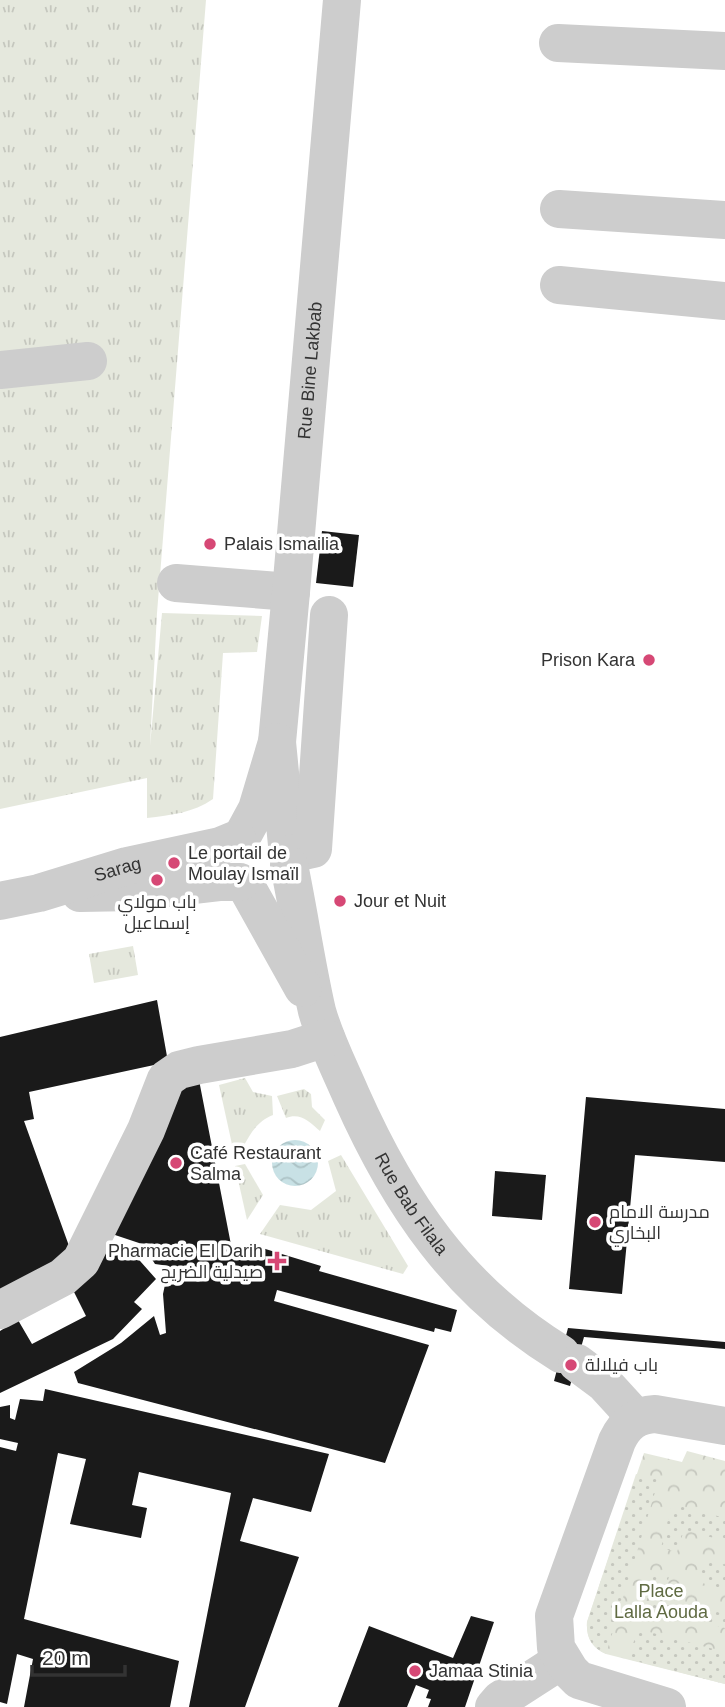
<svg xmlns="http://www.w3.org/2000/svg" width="725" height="1707" font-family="Helvetica,Cairo,sans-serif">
	<defs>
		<pattern id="grass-tufts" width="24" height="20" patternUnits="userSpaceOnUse" patternTransform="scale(1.75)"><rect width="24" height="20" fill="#e5e8dd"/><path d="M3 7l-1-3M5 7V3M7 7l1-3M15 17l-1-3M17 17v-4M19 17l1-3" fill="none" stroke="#c5c7be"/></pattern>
		<pattern id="forest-crowns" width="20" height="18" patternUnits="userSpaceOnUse" patternTransform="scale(1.75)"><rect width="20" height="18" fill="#e5e8dd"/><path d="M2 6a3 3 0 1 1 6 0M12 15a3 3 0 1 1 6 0" fill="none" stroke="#c5c7be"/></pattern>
		<pattern id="garden-dots" width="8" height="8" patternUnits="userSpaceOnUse" patternTransform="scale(1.75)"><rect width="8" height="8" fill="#e5e8dd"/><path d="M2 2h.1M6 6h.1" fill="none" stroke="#c5c7be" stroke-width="1.8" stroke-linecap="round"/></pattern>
		<pattern id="water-waves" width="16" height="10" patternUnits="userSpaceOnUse" patternTransform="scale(1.75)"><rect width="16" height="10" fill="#c8e1e5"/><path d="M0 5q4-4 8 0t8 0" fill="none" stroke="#acc2c5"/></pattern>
	</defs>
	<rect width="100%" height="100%" fill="#fff"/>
	<g fill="url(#grass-tufts)">
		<path d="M0 0H206L157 613 150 746 162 613 262 616 257 652 223 653 213 799C193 813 171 815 147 818V778L0 809Z"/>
		<path d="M133 946 138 975 94 983 89 954Z"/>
		<path d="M245 1078 253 1092 272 1096 273 1115C258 1121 251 1132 243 1147L233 1149 219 1085Z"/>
		<path d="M304 1089 311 1094 312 1107 325 1120 320 1131C310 1122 300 1112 286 1118L277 1096Z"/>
		<path d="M341 1155 408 1266 403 1274 260 1234 280 1205 311 1210 336 1191 328 1161Z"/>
		<path d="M245 1164 263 1195 247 1220 235 1166Z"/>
	</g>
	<path fill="url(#forest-crowns)" d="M687 1451 725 1461V1684L606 1654C592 1648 586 1638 587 1622L644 1453 682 1462Z"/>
	<g fill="url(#garden-dots)">
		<path d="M636 1474 659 1479 606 1654C592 1648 586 1638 587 1622Z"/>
		<path d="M672 1504 725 1518V1541L684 1530 677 1552 661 1548Z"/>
		<path d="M705 1560 725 1565V1589L698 1582Z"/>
		<path d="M654 1572 669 1576 664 1598 725 1614V1628L645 1607Z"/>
		<path d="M638 1629 725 1652V1684L628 1659Z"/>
	</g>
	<circle fill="url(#water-waves)" cx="295" cy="1163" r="23"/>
	<g fill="#1a1a1a">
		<path d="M322 531 359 535 353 587 316 583Z"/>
		<path d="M157 1000 168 1062 29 1092 34 1119 24 1121 73 1257 0 1291V1037Z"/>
		<path d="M199 1080 233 1255 244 1260 249 1244 321 1266 319 1271 457 1310 451 1332 435 1328 434 1332 277 1290 274 1301 429 1345 385 1463 78 1383 74 1372 121 1343 154 1316 160 1335 166 1333 163 1294 169 1266 155 1264 142 1244 106 1232 167 1097Z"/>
		<path d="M586 1097 725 1109V1162L635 1155 622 1294 569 1289Z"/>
		<path d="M495 1171 546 1175 542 1220 492 1216Z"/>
		<path d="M98 1245 120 1254 133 1253 156 1279 134 1302 142 1309 113 1339 0 1393V1331L18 1320 32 1344 86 1316 70 1284Z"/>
		<path d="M568 1328 725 1342V1349L584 1337 570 1386 554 1381Z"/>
		<path d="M45 1389 329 1454 311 1512 253 1498 240 1541 299 1557 245 1707H189L231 1493 139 1472 132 1505 147 1508 141 1538 70 1524 86 1459 58 1453 24 1619 179 1661 170 1707H24L33 1659 17 1654 7 1704 0 1702V1447L16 1451 18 1443 0 1439V1407L10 1405V1418L15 1420 20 1399 43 1401Z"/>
		<path d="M471 1616 494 1622 465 1707H428L431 1699 426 1698 429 1690 416 1685 407 1707H338L369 1626 453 1658Z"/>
	</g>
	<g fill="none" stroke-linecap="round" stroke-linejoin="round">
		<g stroke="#cdcdcd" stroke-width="38">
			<path d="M558 43 725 51"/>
			<path d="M559 209 725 220"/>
			<path d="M559 285 725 301"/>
			<path d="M0 370 88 361"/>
			<path d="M176 583 291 592"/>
			<path id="s1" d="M277 742 291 592 342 0"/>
			<path d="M244 833 257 809 277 742 287 845"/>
			<path d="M290 854 313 849 329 615"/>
			<path id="s2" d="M289 865C299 913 306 963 317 1011 325 1040 339 1067 351 1095 399 1203 458 1291 561 1354"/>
			<path d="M246 886 303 988"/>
			<path d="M80 893 135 892 221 882H240"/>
			<path id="s3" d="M0 901 39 893 127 866 220 846 237 839"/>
			<path d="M0 1310 63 1277 81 1261 146 1130 166 1079 179 1070 199 1065 292 1049 326 1038"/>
			<path d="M577 1363 604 1383 636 1418"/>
			<path d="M494 1707 500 1700 562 1660"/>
			<path d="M667 1707 579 1680 570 1671 556 1648 554 1616 617 1441C625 1424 636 1415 655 1414L725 1426"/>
		</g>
	</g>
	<g fill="#d64875" stroke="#fff" stroke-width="2.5">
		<circle cx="210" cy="544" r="7"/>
		<circle cx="649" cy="660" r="7"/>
		<circle cx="174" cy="863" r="7"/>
		<circle cx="157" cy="880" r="7"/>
		<circle cx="340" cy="901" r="7"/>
		<circle cx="176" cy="1163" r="7"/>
		<circle cx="595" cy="1222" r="7"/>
		<path d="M273.5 1250.5h7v7h7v7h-7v7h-7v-7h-7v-7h7z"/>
		<circle cx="571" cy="1365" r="7"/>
		<circle cx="415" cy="1671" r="7"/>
	</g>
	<g text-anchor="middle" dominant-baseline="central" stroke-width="7" stroke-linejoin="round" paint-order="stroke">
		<g font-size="18" fill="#333" stroke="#fff">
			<text stroke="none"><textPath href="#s1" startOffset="373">Rue Bine Lakbab</textPath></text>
			<text stroke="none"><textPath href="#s3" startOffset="122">Sarag</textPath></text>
			<text stroke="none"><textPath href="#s2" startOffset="364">Rue Bab Filala</textPath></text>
		</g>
		<g font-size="18" fill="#333" stroke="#fff" text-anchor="start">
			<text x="224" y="544">Palais Ismailia</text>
			<text x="635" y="660" text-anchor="end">Prison Kara</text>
			<text x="188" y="853">Le portail de<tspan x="188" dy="21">Moulay Ismaïl</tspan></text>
			<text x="354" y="901">Jour et Nuit</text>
			<text x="157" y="902" text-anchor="middle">باب مولاي<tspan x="157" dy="21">إسماعيل</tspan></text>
			<text x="190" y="1153">Café Restaurant<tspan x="190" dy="21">Salma</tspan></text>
			<text x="609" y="1212">مدرسة الامام<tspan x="609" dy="21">البخاري</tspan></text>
			<text x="263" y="1251" text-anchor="end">Pharmacie El Darih<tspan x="263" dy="21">صيدلية الضريح</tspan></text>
			<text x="585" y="1365">باب فيلالة</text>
			<text x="429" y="1671">Jamaa Stinia</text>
		</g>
		<g font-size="18" fill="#606b43" stroke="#fff">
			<text x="661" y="1591">Place<tspan x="661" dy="21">Lalla Aouda</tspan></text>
		</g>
	</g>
	<path d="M32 1665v10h93v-10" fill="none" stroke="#333333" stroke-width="3.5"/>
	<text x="42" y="1665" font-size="21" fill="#333333" stroke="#ffffff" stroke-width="5" paint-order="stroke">20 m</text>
</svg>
